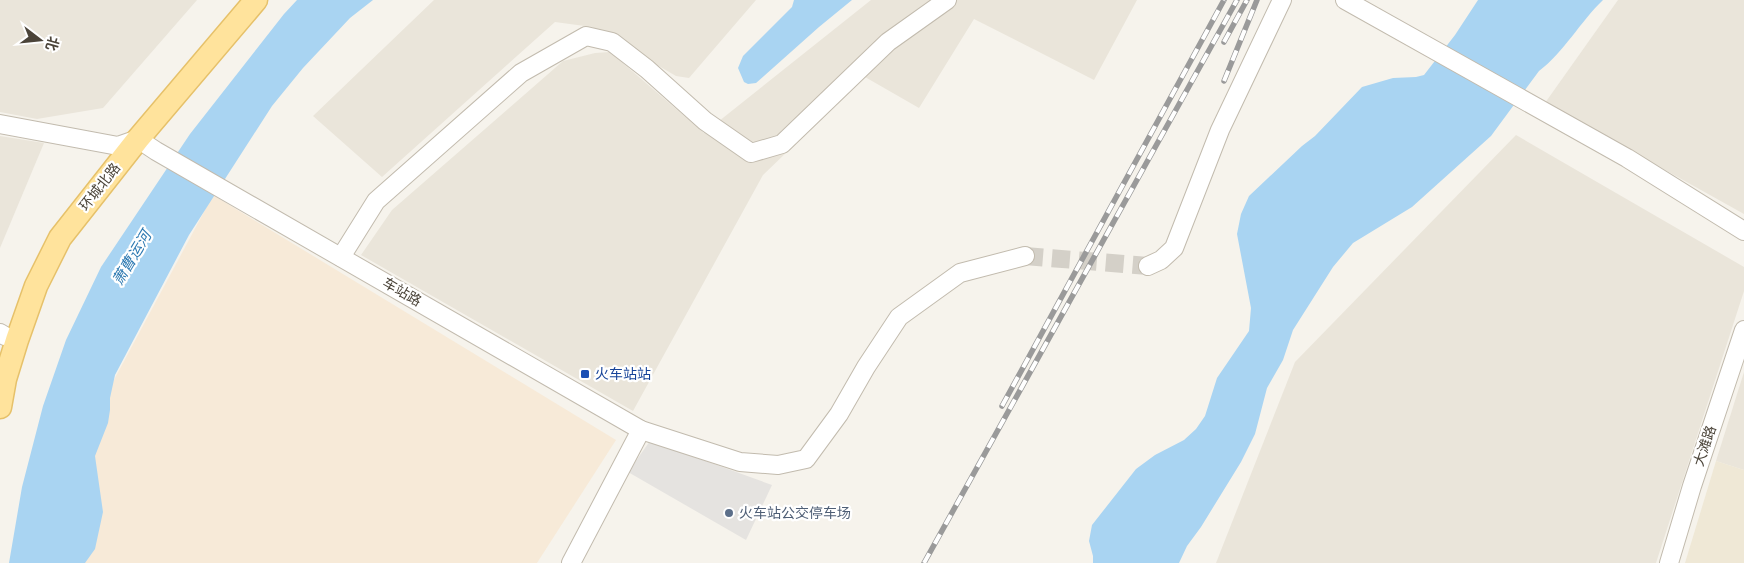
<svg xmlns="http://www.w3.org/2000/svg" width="1744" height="563" font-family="Rubik,'Noto Sans SC',sans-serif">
	<rect width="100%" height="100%" fill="#f6f3ec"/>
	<g fill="#eae5da">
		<path d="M0 0H197L103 108 37 119 0 112Z"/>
		<path d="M434 0H756L689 78 676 76 592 27 555 22 382 177 313 116Z"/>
		<path d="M871 0H1137L1094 80 974 19 919 108 865 77 763 175 633 411 361 255 392 210 563 61 595 53 610 52 704 133Z"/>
		<path d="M1618 0H1744V214L1545 103Z"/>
		<path d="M1516 135 1744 267V291L1656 563H1216L1295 362Z"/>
		<path d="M0 136 44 143 0 248Z"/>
		<path d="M1744 372V470L1716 461Z"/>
	</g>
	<path fill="#f7ead8" d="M213 195 616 440 537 563H55L108 391Z"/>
	<path fill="#efe8d6" d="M1716 461 1744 470V563H1685Z"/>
	<path fill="#e5e3e0" d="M650 441 772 485 746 540 628 472Z"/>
	<g fill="#a9d4f2">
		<path d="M297 0H373L350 18 303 68 272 106 189 235 115 375 110 398V410L108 423 95 456 103 512 95 549 85 563H9L22 487 43 406 66 340 101 267 190 134 284 14Z"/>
		<path d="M794 0H852L819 27 756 83 748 84 744 82 738 68 743 56 792 7Z"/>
		<path d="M1478 0H1603C1580 22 1564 52 1539 71L1491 136 1412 207 1353 243 1333 267 1293 330 1283 360 1267 388 1255 434 1241 462 1201 527 1187 546 1179 563H1093V556L1089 541 1092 525 1136 469 1155 455 1184 440 1196 429 1205 416 1217 378 1249 331 1251 308 1237 234 1241 214 1249 196 1302 146 1315 136 1362 87 1393 78 1416 77 1424 75 1455 35Z"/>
	</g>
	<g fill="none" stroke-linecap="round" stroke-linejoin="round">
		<path stroke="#d4d0c8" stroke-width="18" stroke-dasharray="18 9" stroke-linecap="butt" d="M1025 256 1148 266"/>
		<defs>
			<g id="minor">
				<path d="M1345 0 1627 158 1744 231"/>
				<path d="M0 124 118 146 138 139 156 151 641 430 740 462 778 465 806 459 839 414 866 367 899 317 960 273 1025 256"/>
				<path d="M341 257 376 201 521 73 586 36 612 42 647 69 705 121 751 153 782 144 888 42 947 0"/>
				<path d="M1148 266 1161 260 1174 248 1220 130 1282 0"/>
				<path d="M0 333 5 336"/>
				<path d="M571 563 641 430"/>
				<path d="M1669 563 1692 486 1744 330"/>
			</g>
			<path id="major" d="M0 407 5 379 17 340 36 286 60 238 138 139 256 0"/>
		</defs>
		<use href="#minor" stroke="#c2bbae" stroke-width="20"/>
		<use href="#major" stroke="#e6c16a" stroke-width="25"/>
		<use href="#minor" stroke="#fff" stroke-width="18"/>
		<use href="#major" stroke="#ffe39c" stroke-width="22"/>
		<defs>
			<g id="rail">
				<path d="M1224 42 1247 0"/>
				<path d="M1224 81 1257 0"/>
				<path d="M1002 406 1224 0"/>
				<path d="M924 563 1237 0"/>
			</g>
		</defs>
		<use href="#rail" stroke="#9a9a9a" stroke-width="5.5"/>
		<use href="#rail" stroke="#fff" stroke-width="4" stroke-dasharray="11" stroke-linecap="butt"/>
	</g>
	<rect fill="#1a4fb4" stroke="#fff" stroke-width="2" x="580" y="369" width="10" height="10" rx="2.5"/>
	<circle fill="#5c6f8a" stroke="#fff" stroke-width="2" cx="729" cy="513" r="5"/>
	<g text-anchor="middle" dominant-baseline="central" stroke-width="4.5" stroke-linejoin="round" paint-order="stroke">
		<g font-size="14" fill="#4b4439" stroke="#fff">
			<text transform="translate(100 187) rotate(-52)">环城北路</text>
			<text transform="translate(402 292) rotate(30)">车站路</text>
			<text transform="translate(1705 446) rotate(-71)">大滩路</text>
		</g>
		<g font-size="14" fill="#164399" stroke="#fff" text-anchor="start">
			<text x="595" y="374">火车站站</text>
		</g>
		<g font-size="14" fill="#4e5e75" stroke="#fff" text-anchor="start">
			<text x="739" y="513">火车站公交停车场</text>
		</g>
		<g font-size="15" font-style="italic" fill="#2e7ab2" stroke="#fff">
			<text transform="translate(132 258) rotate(-59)">萧曹运河</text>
		</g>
	</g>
	<g transform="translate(40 40) rotate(106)" stroke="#ffffff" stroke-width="4" paint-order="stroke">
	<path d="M0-4L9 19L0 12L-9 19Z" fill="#4b4439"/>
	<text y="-8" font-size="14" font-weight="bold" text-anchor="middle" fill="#4b4439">北</text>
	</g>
</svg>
